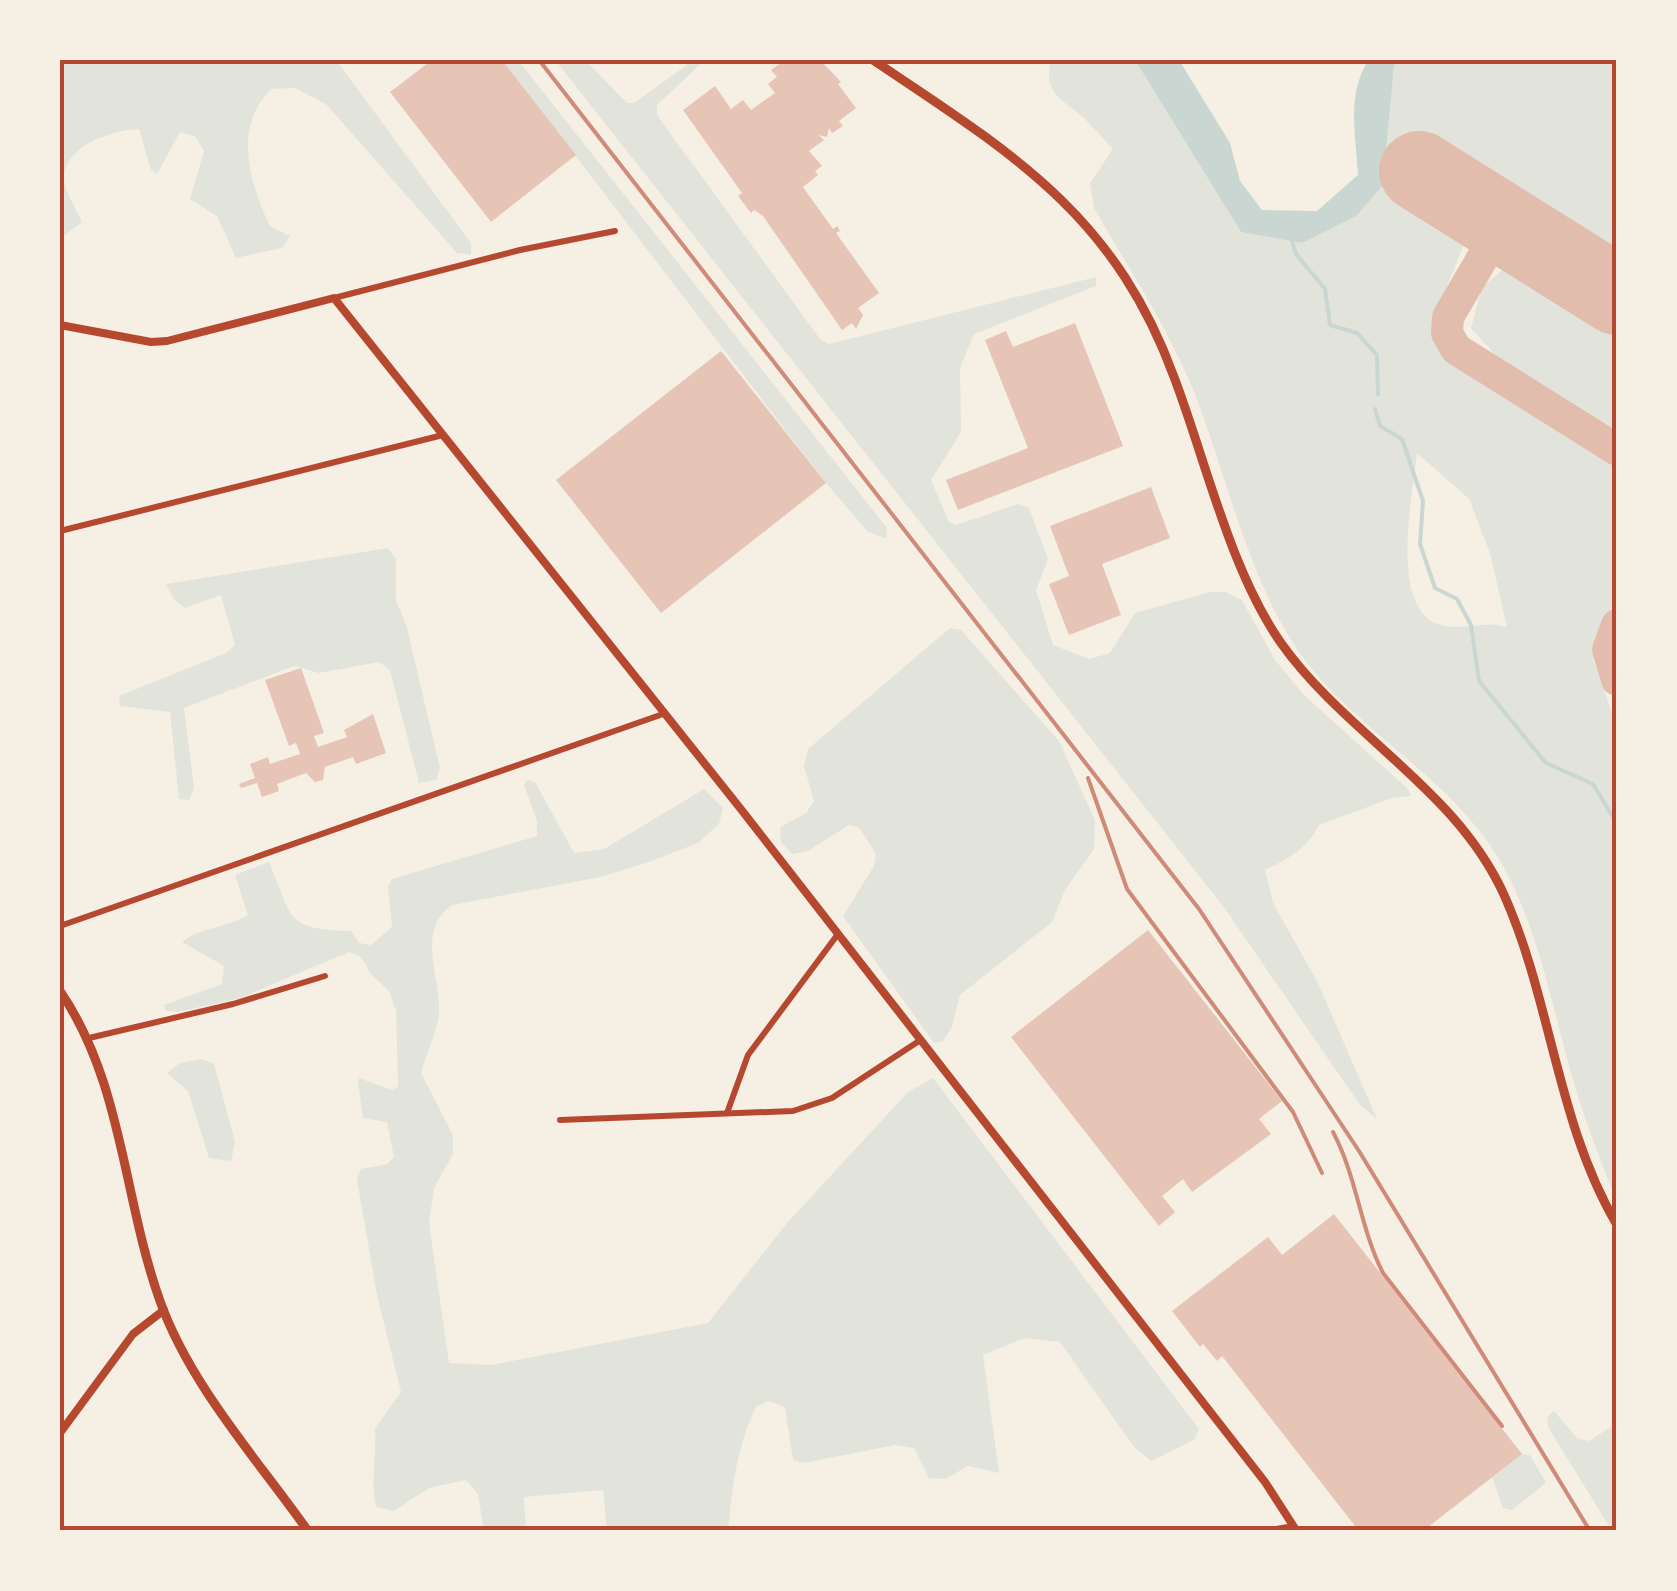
<svg xmlns="http://www.w3.org/2000/svg" width="1677" height="1591" font-family="Poppins,sans-serif">
	<rect width="100%" height="100%" fill="#f6efe4"/>
	<g fill="#e2e4dc" fill-rule="evenodd">
		<path d="M60 60H336L471 243V254L457 253 327 105 295 88 271 89C233 127 249 182 270 226L290 236 282 248 236 258 217 216 190 199 204 151 195 136 180 132 157 174 151 170 139 129C113 130 65 145 64 178 64 191 77 210 82 222L60 239Z"/>
		<path d="M502 60H518L887 528 886 539 867 531 826 483Z"/>
		<path d="M555 60H585L627 103H634L694 60H705L657 105V115L820 339 829 344 1096 277V286L974 334 960 368 961 432 931 480 949 522 956 525 1018 504 1029 508 1048 559 1036 590 1053 645 1089 659 1110 653 1135 613 1210 592H1225L1242 600 1275 660 1304 695 1408 789 1411 796 1392 798 1319 825C1307 849 1288 859 1265 870L1273 903 1318 983 1377 1119 1360 1105 1223 906Z"/>
		<path d="M1051 60H1135L1241 232 1302 243 1383 185 1394 66 1401 60H1617V263L1431 146 1402 194 1467 234C1456 273 1423 319 1448 356L1617 466V604L1601 632 1593 659 1617 727V1201C1598 1156 1582 1113 1569 1066 1550 996 1536 922 1499 859 1446 771 1345 726 1291 640 1242 561 1225 465 1189 380 1163 320 1126 264 1094 208L1090 183 1113 149C1103 139 1094 128 1084 118 1061 98 1043 94 1051 60ZM1417 453 1469 499 1490 553 1507 627C1485 620 1458 632 1437 624 1389 604 1413 495 1417 453Z"/>
		<path d="M1512 262 1617 328V438L1498 358 1471 328 1482 287Z"/>
		<path d="M388 548 396 559V601L406 624 440 768 436 780 419 783 390 670 379 662 319 673 294 666 184 708 194 788 189 800 179 799 170 712 120 706 119 696 226 653 235 645 221 595 185 608 174 600 166 584Z"/>
		<path d="M950 628 961 630 1059 741 1095 820 1094 849 1065 890 1052 922 960 995 952 1027 943 1041 934 1043 843 916 874 866 876 854 859 827 849 825 808 851 792 854 781 842 780 827 806 813 814 801 804 766 808 749Z"/>
		<path d="M528 780 535 782 574 853 604 849 704 789 723 808 719 824 698 843 646 863 600 877 452 905C416 930 440 975 439 1011 438 1030 426 1054 421 1073L453 1135V1154L434 1188 429 1223 449 1363 491 1365 708 1323 787 1223 908 1092 933 1078 1199 1429 1194 1440 1151 1461 1134 1447 1060 1342 1024 1338 983 1355 999 1473 968 1466 945 1479 929 1478 914 1448 895 1445 804 1463 793 1460 785 1407 769 1401 756 1407C737 1445 732 1489 728 1531H607L603 1490 524 1497 526 1531H484L478 1494 466 1480 429 1488 394 1511 376 1507C370 1481 377 1456 375 1428L401 1392 377 1295 357 1180 361 1169 387 1164 394 1157 387 1122 363 1118 358 1082 359 1078 392 1090 398 1086 396 1010 389 991 371 974 361 957 349 952 240 998 178 1012 166 1011 164 1005 222 984 224 966 182 942C201 927 226 928 248 915L235 875 269 862C293 919 284 929 351 931L359 943 371 945 392 927 388 886 392 879 537 836V821L524 785Z"/>
		<path d="M202 1059 214 1064 235 1142 231 1161 209 1158 188 1091 167 1073 180 1063Z"/>
		<path d="M1554 1411 1577 1438 1589 1441 1617 1423V1531H1612L1548 1427 1547 1417Z"/>
		<path d="M1522 1454 1530 1455 1546 1483 1512 1510 1503 1508 1492 1477Z"/>
	</g>
	<path fill="#c9d6d2" d="M1135 60H1179L1230 143 1240 181 1262 210 1317 211 1358 175C1356 137 1346 92 1369 60H1401L1394 66 1383 185 1356 216 1302 243 1241 232Z"/>
	<g fill="none" stroke-linecap="round" stroke-linejoin="round">
		<g stroke="#c9d6d2" stroke-width="4">
			<path d="M1291 238 1296 254 1325 289 1330 325 1357 333 1377 355 1378 394"/>
			<path d="M1375 409 1380 426 1402 439 1423 501 1420 544 1435 588 1457 599 1471 625 1479 681 1546 763 1593 784 1617 824"/>
		</g>
		<g stroke="#e2bdae" stroke-width="32">
			<path d="M1536 245 1513 239 1493 245 1486 252 1448 317 1447 333 1456 349 1617 450"/>
			<path d="M1617 625 1608 650 1617 680"/>
		</g>
		<path stroke="#e2bdae" stroke-width="80" d="M1419 171 1617 295"/>
	</g>
	<g fill="#e6c5b7">
		<path d="M432 60H502L576 155 491 222 390 92Z"/>
		<path d="M785 60H817L825 65 841 82 838 84 856 108 839 121 843 126 832 133 829 128 827 137 819 135 824 140 809 151 822 166 815 171 818 175 803 187 833 229 837 226 840 231 836 233 879 293 858 308 863 315 856 329 852 323 842 330 763 216 754 210 751 213 738 196 742 193 683 110 715 86 731 109 743 100 751 110 775 93 768 84 777 77 771 70Z"/>
		<path d="M1075 323 1123 446 958 510 946 480 1028 448 985 340 1006 331 1013 347Z"/>
		<path d="M721 351 826 483 661 613 556 480Z"/>
		<path d="M1151 487 1170 538 1102 564 1121 615 1069 635 1049 584 1069 576 1050 526Z"/>
		<path d="M301 668 324 733 314 736 318 747 347 737 344 730 373 714 386 753 356 764 353 757 325 767 323 780 315 782 306 773 277 784 279 791 262 797 257 783 241 788 239 784 255 778 250 764 268 757 270 764 300 754 296 743 289 746 265 680Z"/>
		<path d="M1148 930 1282 1101 1259 1119 1271 1134 1192 1192 1183 1179 1162 1196 1175 1212 1159 1226 1011 1037Z"/>
		<path d="M1334 1214 1522 1454 1423 1531H1359L1222 1356 1217 1361 1203 1344 1200 1347 1172 1311 1268 1237 1282 1255Z"/>
	</g>
	<g fill="none" stroke-linecap="round" stroke-linejoin="round">
		<g stroke="#b5482f" stroke-width="6">
			<path d="M334 298 520 250 615 231"/>
			<path d="M60 531 443 435"/>
			<path d="M60 926 663 714"/>
			<path d="M89 1038 233 1004 325 976"/>
			<path d="M727 1113 748 1055 838 934"/>
			<path d="M560 1120 793 1111 832 1098 919 1041"/>
		</g>
		<g stroke="#b5482f" stroke-width="8">
			<path d="M60 325 151 342 167 341 334 298 740 808 1265 1482 1294 1527 1270 1531"/>
			<path d="M60 1433 133 1334 164 1310"/>
		</g>
		<path stroke="#b5482f" stroke-width="9" d="M873 60C1010 152 1114 213 1174 377 1206 461 1230 570 1281 643 1347 736 1457 789 1505 897 1552 1004 1557 1123 1617 1225"/>
		<path stroke="#b5482f" stroke-width="9" d="M60 991C123 1083 123 1198 160 1301 190 1385 257 1459 308 1531"/>
		<g stroke="#cf8b77" stroke-width="4">
			<path d="M539 60 1199 909 1359 1151 1590 1531"/>
			<path d="M1088 778 1127 889 1293 1112 1322 1173"/>
			<path d="M1333 1132C1357 1177 1360 1228 1383 1273L1502 1426"/>
		</g>
	</g>
	<rect width="1677" height="1591" fill="none" stroke="#f6efe4" stroke-width="125"/>
	<rect x="62" y="62" width="1552" height="1466" fill="none" stroke="#b5482f" stroke-width="4"/>
</svg>
